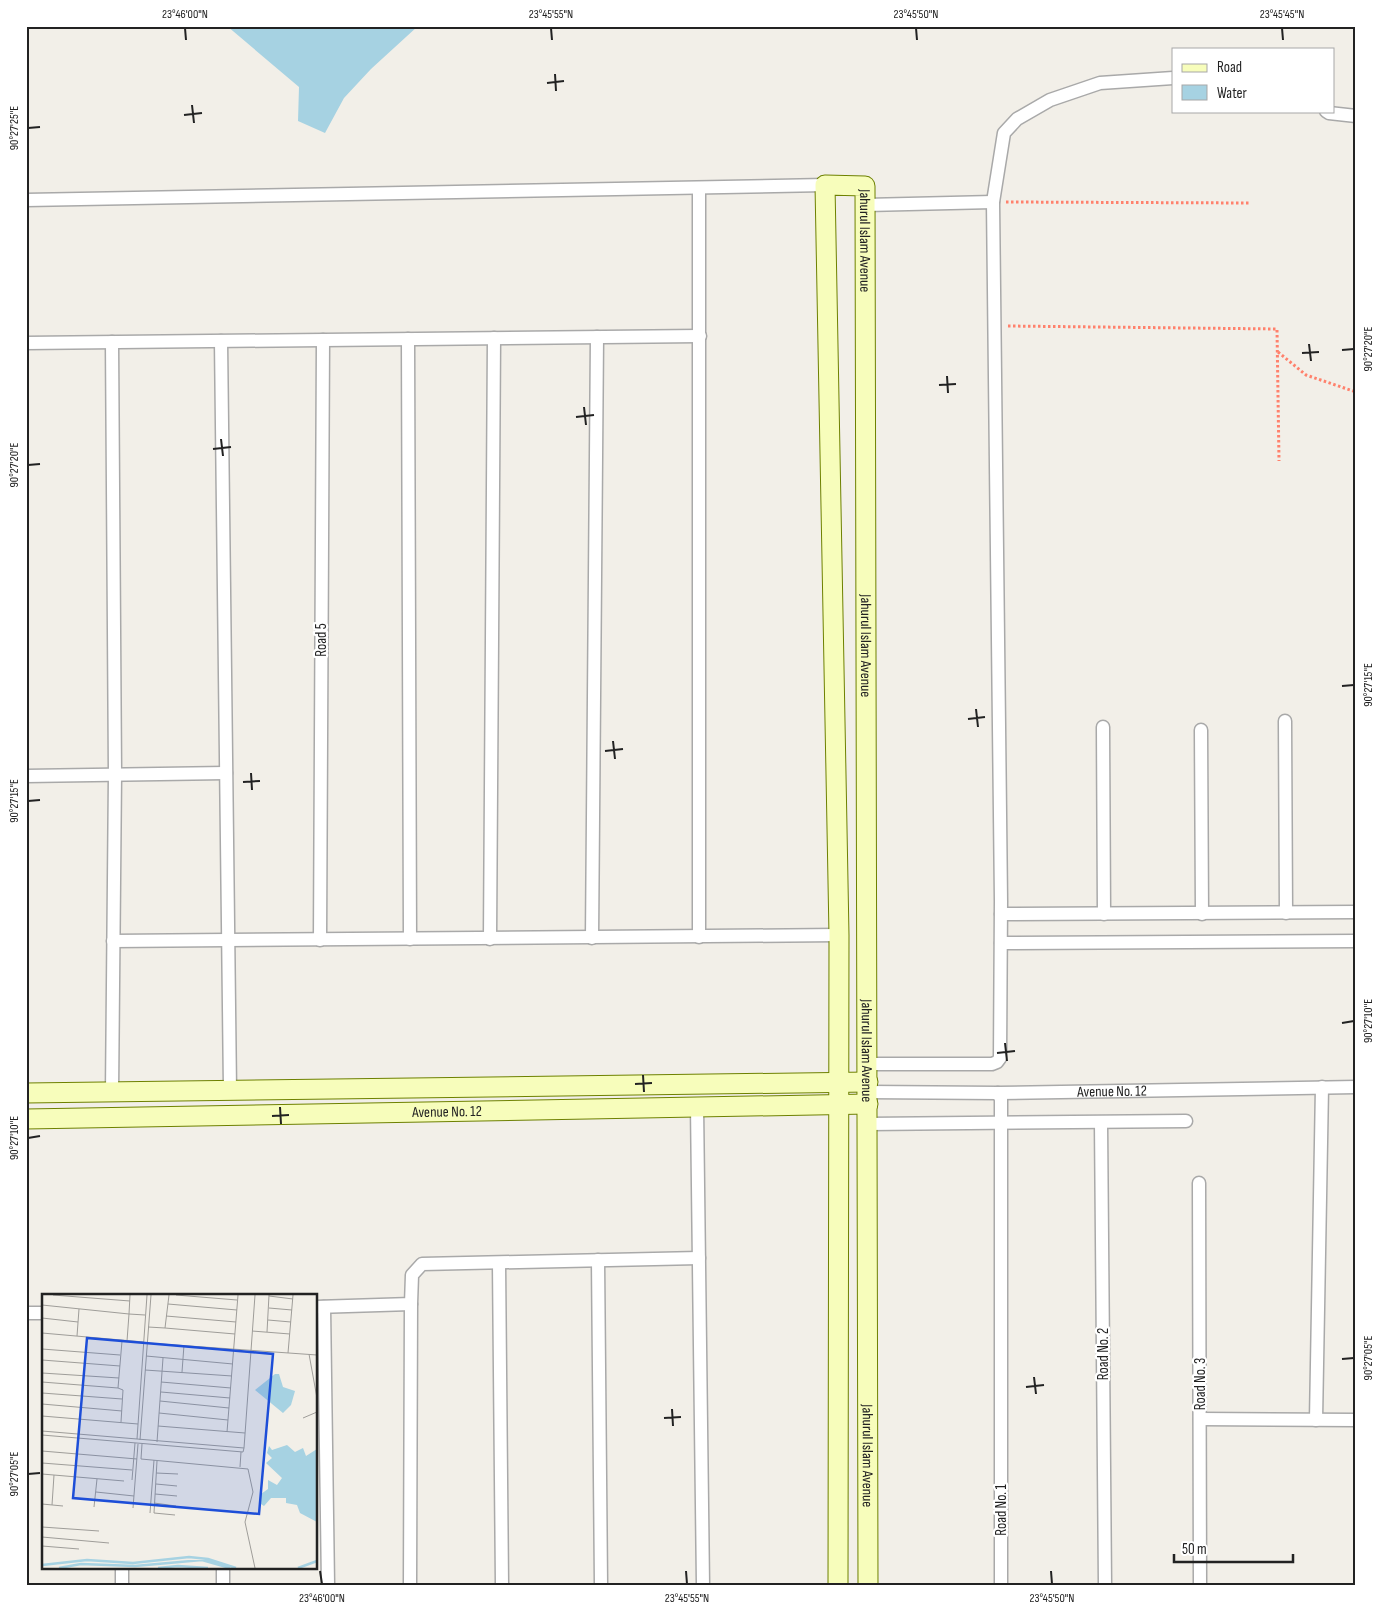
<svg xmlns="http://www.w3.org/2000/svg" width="1382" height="1611" font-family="'Sofia Sans Condensed',sans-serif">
	<rect width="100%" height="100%" fill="#f2efe8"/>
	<path fill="#a6d2e2" d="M227 26H418L371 69 344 98 325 133 298 121 299 87Z"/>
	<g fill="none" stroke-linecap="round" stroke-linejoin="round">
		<defs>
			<g id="street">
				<path d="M1326 111 1329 113 1356 116"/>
				<path d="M699 188V937"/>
				<path d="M26 200 825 185"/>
				<path d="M866 205 993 202"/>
				<path d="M408 339 410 939"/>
				<path d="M221 341 230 1090"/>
				<path d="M26 343 700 336"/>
				<path d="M1285 721 1286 913"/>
				<path d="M1103 727 1104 914"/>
				<path d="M1201 730 1202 914"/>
				<path d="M26 776 226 773"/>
				<path d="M1001 914 1356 912"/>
				<path d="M592 938 597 337"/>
				<path d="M490 939 494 338"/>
				<path d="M320 940 323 340"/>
				<path d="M113 941 839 935"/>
				<path d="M1001 943 1356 941"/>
				<path d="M868 1064H992L997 1062 1000 1058 1001 901 993 202 1004 133 1017 119 1050 100 1100 83 1173 78"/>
				<path d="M112 1092 115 774 112 342"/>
				<path id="s1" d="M868 1092 998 1093 1356 1087"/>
				<path d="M998 1093 1001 1099V1585"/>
				<path d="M697 1106 703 1585"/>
				<path d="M1101 1123 1105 1585"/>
				<path d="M868 1124 1186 1121"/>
				<path d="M1199 1183 1200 1585"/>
				<path d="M598 1260 601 1585"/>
				<path d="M499 1263 502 1585"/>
				<path d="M316 1307 411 1304 412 1275 422 1264 699 1258"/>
				<path d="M324 1307 328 1585"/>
				<path d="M26 1313H44"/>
				<path d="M1200 1419 1356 1420"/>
				<path d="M1316 1420 1322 1087"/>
				<path d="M122 1567V1585"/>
				<path d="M223 1567V1585"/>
				<path d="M410 1585 411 1304"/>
			</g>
			<g id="secondary">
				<path d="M26 1093 868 1082"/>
				<path id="s2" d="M26 1119 868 1104"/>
				<path id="s3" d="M838 1585 839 935 825 185 865 186 868 1585"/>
			</g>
		</defs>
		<use href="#street" stroke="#a9a9a9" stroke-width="15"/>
		<use href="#secondary" stroke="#6e8100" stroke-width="21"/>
		<g stroke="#ff816c" stroke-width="3" stroke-dasharray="2.5 2.5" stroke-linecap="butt">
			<path d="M1006 202 1250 203"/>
			<path d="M1008 326 1277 329 1279 461"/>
			<path d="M1278 352 1306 375 1356 392"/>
		</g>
		<use href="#street" stroke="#fff" stroke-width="12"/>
		<use href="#secondary" stroke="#f7fdbb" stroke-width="19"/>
	</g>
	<path fill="none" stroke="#222" stroke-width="2" d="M185 28 186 40M551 28 552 40M916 28 917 40M1282 28 1283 40M555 74 556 91M547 83 564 81M192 105 194 123M184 115 202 113M28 128 40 127M1309 344 1311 361M1342 350 1354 349M1302 353 1319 352M947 376 948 393M939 385 956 384M584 407 586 425M576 417 594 415M221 439 223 456M213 449 231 447M28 465 40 464M1342 686 1354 685M976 709 978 727M968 719 985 717M613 741 615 759M605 751 623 749M251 773 252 790M243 782 260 781M28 801 40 800M1342 1023 1354 1021M1005 1043 1007 1061M997 1053 1015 1051M643 1075 644 1092M635 1084 652 1083M280 1107 281 1124M272 1116 289 1115M28 1138 40 1136M1342 1359 1354 1358M1034 1377 1036 1394M1026 1387 1044 1385M672 1409 673 1426M664 1418 681 1417M28 1474 40 1473M320 1571 322 1584M686 1571 687 1584M1051 1571 1052 1584"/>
	<g text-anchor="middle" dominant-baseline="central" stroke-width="4.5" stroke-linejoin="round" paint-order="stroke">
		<g font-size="15" fill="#222" stroke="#fff">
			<text stroke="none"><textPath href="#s3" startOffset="1495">Jahurul Islam Avenue</textPath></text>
			<text transform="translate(321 640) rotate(-90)">Road 5</text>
			<text stroke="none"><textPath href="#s3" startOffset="1900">Jahurul Islam Avenue</textPath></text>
			<text stroke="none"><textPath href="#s3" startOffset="2305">Jahurul Islam Avenue</textPath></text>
			<text stroke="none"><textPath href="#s1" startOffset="244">Avenue No. 12</textPath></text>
			<text stroke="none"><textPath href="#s2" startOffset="421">Avenue No. 12</textPath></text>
			<text transform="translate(1103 1354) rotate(-90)">Road No. 2</text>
			<text transform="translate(1200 1384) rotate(-90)">Road No. 3</text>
			<text stroke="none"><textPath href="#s3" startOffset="2710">Jahurul Islam Avenue</textPath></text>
			<text transform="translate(1001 1510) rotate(-90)">Road No. 1</text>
		</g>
	</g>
	<g transform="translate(42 1294)">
		<rect width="275" height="275" fill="#f2efe8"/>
		<path d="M233 80H237L241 93 253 97 249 111 241 119 213 96ZM245 151 253 158 261 154 264 162 275 155V228L258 219 255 211 244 209V204H229L222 212 219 210V200L226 195V186L235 191 240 184 224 169 230 164 225 159 227 152 230 156Z" fill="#a6d2e2"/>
		<path fill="none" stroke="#a6d2e2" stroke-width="2.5" d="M0 271 45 266 91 269 147 263 166 265 194 274M17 274 39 270 93 272 160 266 188 274M116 274 136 272 166 274M256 274 275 267"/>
		<path fill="none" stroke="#9f9d99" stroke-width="1" d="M11 1 88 7M88 1 87 20 103 21M134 1 195 6M227 2 251 5M126 10 195 16M0 11 87 20 85 47M227 14 250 16M124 22 194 28M0 24 36 28M226 26 249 28M106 33 123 34 127 1M123 34 193 40M210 37 248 40M225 38 227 1M0 39 102 48M35 42 37 15M105 49 275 61M0 55 78 61M246 59 251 1M267 60 275 104M104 62 191 70M0 66 78 72M103 76 190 82M140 78 142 51M0 79 77 84M0 88 76 94M119 88 189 94M119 98 188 104M0 99 80 105M118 107 187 114M0 110 80 117M117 119 186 126M0 122 96 130M261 124 275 118M79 128 81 96 76 94 80 47M116 132 203 139M0 137 202 154M185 138 196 1M0 141 201 158 202 154M95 145 105 1M98 146 109 1M115 148 121 64M100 150 99 165 206 175 211 198 203 228 213 274M202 154 213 1M0 157 95 165M115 167 112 219 133 221M0 169 90 176M198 173 199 158M114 179 136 180M0 180 82 187M90 186 93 149M114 190 135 192M54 198 92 202M113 200 135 202M112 209 134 212M0 210 21 212M10 211 12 181M52 213 55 185M91 214 96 150M108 219 112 166M0 233 57 237M0 243 67 249M0 252 37 255"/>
		<path fill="#1d4ed8" fill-opacity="0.15" stroke="#1d4ed8" stroke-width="2.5" d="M45 44 231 60 217 220 31 204Z"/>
		<rect width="275" height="275" fill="none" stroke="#222" stroke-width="2.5"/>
	</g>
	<rect width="1382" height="1611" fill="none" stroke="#ffffff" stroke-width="55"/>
	<rect x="1172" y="48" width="162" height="65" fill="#ffffff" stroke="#a7a7a7"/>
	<rect x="1182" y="64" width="25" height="8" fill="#f7fdbb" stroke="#a7a7a7"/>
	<text x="1217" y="72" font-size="15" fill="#222222">Road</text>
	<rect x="1182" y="85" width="25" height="15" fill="#a6d2e2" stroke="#a7a7a7"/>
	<text x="1217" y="98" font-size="15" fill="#222222">Water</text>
	<path d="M1174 1554v8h119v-8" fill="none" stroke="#222222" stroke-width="2.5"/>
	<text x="1182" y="1554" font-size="15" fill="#222222" stroke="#ffffff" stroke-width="4" paint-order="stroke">50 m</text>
	<rect x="28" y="28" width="1326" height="1556" fill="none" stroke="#222" stroke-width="2"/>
	<g font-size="12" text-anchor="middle" fill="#222">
		<text x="185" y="18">23°46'00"N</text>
		<text x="551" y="18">23°45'55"N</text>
		<text x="916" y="18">23°45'50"N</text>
		<text x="1282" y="18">23°45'45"N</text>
		<text transform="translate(14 128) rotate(-90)" y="4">90°27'25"E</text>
		<text transform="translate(1368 349) rotate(-90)" y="4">90°27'20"E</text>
		<text transform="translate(14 465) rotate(-90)" y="4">90°27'20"E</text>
		<text transform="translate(1368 685) rotate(-90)" y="4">90°27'15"E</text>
		<text transform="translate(14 801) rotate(-90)" y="4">90°27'15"E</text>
		<text transform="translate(1368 1021) rotate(-90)" y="4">90°27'10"E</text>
		<text transform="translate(14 1138) rotate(-90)" y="4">90°27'10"E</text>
		<text transform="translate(1368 1358) rotate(-90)" y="4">90°27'05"E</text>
		<text transform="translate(14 1474) rotate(-90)" y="4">90°27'05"E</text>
		<text x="322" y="1602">23°46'00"N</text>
		<text x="687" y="1602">23°45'55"N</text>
		<text x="1052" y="1602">23°45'50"N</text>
	</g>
</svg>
